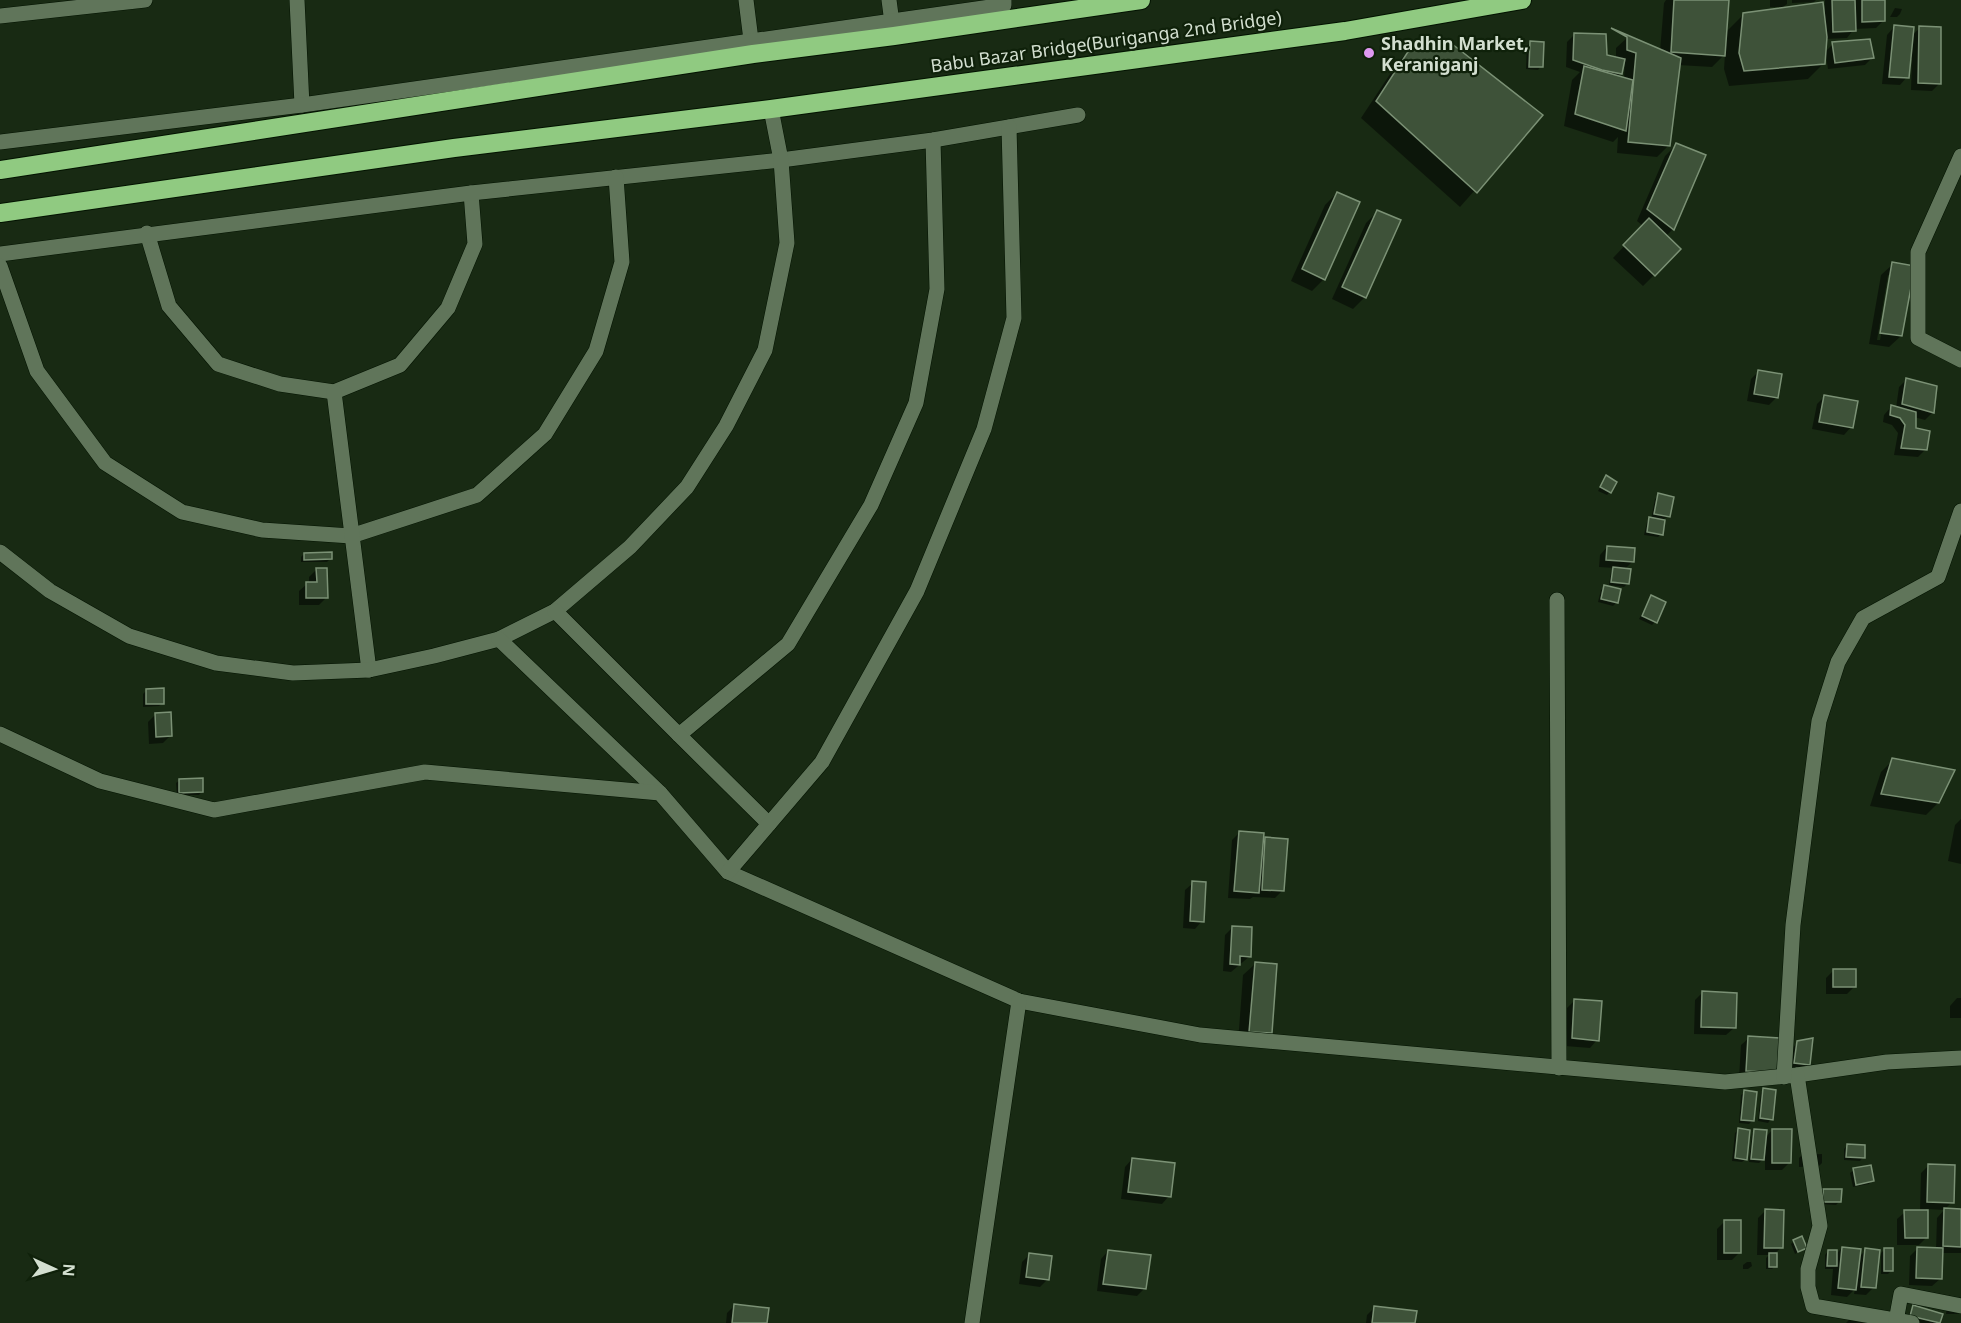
<svg xmlns="http://www.w3.org/2000/svg" width="1961" height="1323" font-family="'Noto Sans',sans-serif">
	<rect width="100%" height="100%" fill="#182a13"/>
	<g fill="#0007" fill-rule="evenodd">
		<path d="M1666 0H1728L1725 33 1744 14H1825V0H1883V21L1876 28 1854 29 1847 38 1825 39V52L1833 44 1873 57 1865 65 1828 69 1826 56H1824V63L1808 79 1729 86 1724 69 1725 54 1712 67 1678 65 1669 145 1657 157 1617 153 1618 137 1613 142 1564 126 1572 80 1580 72 1566 67 1567 42 1575 34 1605 57 1616 58V48L1628 37 1660 51 1664 3ZM1623 60H1625L1624 79 1617 77 1620 74Z"/>
		<path d="M1770 0H1787V4L1783 7H1770Z"/>
		<path d="M1792 0H1816L1814 2 1792 3Z"/>
		<path d="M1895 8 1902 9 1900 14 1897 17H1890Z"/>
		<path d="M1894 27 1911 36 1920 28 1940 83 1932 91 1911 90 1912 59H1909L1907 77 1900 85 1882 84 1887 35Z"/>
		<path d="M1530 43 1541 66 1538 70 1526 69 1527 46Z"/>
		<path d="M1414 46 1541 115 1460 207 1361 118 1398 62Z"/>
		<path d="M1676 145 1704 156 1673 229 1666 236 1654 275 1643 286 1613 258 1643 226 1637 221 1665 156Z"/>
		<path d="M1337 193 1324 279 1312 291 1291 281 1325 205Z"/>
		<path d="M1378 211 1365 297 1353 309 1332 299 1366 223Z"/>
		<path d="M1893 264 1901 336 1889 347 1869 344 1881 275ZM1888 275H1892L1880 340H1877Z"/>
		<path d="M1759 371 1777 397 1769 405 1747 401 1751 379Z"/>
		<path d="M1906 380 1933 412 1925 420 1914 417V430L1926 449 1918 457 1894 455 1898 433 1892 425 1883 422 1884 415 1891 407 1896 408 1899 387Z"/>
		<path d="M1824 397 1851 427 1844 435 1812 429 1817 404Z"/>
		<path d="M1606 477 1610 492 1607 495 1598 491Z"/>
		<path d="M1659 495 1668 516 1664 519 1661 534 1658 537 1644 535 1647 522 1651 519 1655 499Z"/>
		<path d="M1607 547 1632 562 1624 570 1627 584 1624 587 1609 585 1611 572 1614 568 1599 567 1600 555Z"/>
		<path d="M304 554 331 558 327 562H301V557Z"/>
		<path d="M317 569 327 597 319 605H299V591L307 584H309V577Z"/>
		<path d="M1604 587 1617 602 1613 606 1598 602 1601 590Z"/>
		<path d="M1652 596 1655 622 1652 625 1639 619Z"/>
		<path d="M146 691 163 703 159 706 143 707V694Z"/>
		<path d="M156 714 170 736 163 743 149 744 148 722Z"/>
		<path d="M1893 760 1938 803 1926 815 1870 806 1881 772Z"/>
		<path d="M180 780 202 791 199 795H177L176 783Z"/>
		<path d="M1961 819V864L1948 861 1955 825Z"/>
		<path d="M1239 833 1261 843 1266 838 1283 890 1275 898 1253 897 1250 899 1228 898 1232 840Z"/>
		<path d="M1193 883 1202 921 1195 929 1183 928 1185 890Z"/>
		<path d="M1232 928 1250 956 1231 972 1223 971 1225 935Z"/>
		<path d="M1255 964 1270 1033 1258 1044 1238 1043 1243 975Z"/>
		<path d="M1834 970 1855 986 1847 994H1826V978Z"/>
		<path d="M1702 993 1734 1028 1726 1035 1694 1034 1695 1000Z"/>
		<path d="M1957 998H1961V1018H1950V1006Z"/>
		<path d="M1575 1000 1597 1040 1590 1048 1565 1046 1567 1008Z"/>
		<path d="M1749 1038 1780 1072 1739 1078 1741 1045Z"/>
		<path d="M1797 1043 1809 1064 1801 1072 1787 1070 1790 1051Z"/>
		<path d="M1764 1090 1771 1119 1768 1123 1758 1121 1761 1093Z"/>
		<path d="M1745 1092 1752 1121 1749 1124 1739 1123 1741 1095Z"/>
		<path d="M1738 1130 1746 1159 1742 1162 1732 1161 1735 1133Z"/>
		<path d="M1772 1130 1790 1162 1782 1170H1765V1157L1759 1163 1749 1162 1752 1134 1755 1131 1765 1138Z"/>
		<path d="M1847 1146 1863 1157 1860 1161 1844 1160V1149Z"/>
		<path d="M1822 1154V1163L1819 1166 1799 1167V1158L1802 1155Z"/>
		<path d="M1132 1159 1169 1196 1162 1204 1121 1199 1125 1167Z"/>
		<path d="M1928 1166 1952 1202 1944 1210H1961V1253H1941L1940 1279 1932 1286 1909 1285 1910 1256 1918 1248 1936 1250 1937 1218 1944 1210 1926 1209 1927 1237 1919 1245H1897V1219L1905 1212 1920 1211 1921 1173Z"/>
		<path d="M1854 1170 1872 1181 1869 1184 1853 1187 1850 1173Z"/>
		<path d="M1824 1190 1840 1201 1836 1205 1820 1204V1194Z"/>
		<path d="M1765 1211 1781 1248 1775 1253V1266L1772 1269H1766V1258L1769 1255H1757L1758 1218Z"/>
		<path d="M1725 1221 1740 1252 1732 1260H1717V1229Z"/>
		<path d="M1794 1241 1805 1248 1795 1254 1791 1244Z"/>
		<path d="M1842 1248 1858 1258 1866 1250 1874 1287 1866 1295 1854 1294 1855 1289 1847 1297 1831 1295 1833 1269H1825V1255L1828 1251 1835 1255Z"/>
		<path d="M1884 1250 1892 1270 1888 1274H1881V1253Z"/>
		<path d="M1108 1251 1145 1288 1137 1296 1097 1291 1101 1259Z"/>
		<path d="M1029 1255 1048 1279 1040 1287 1019 1284 1022 1262Z"/>
		<path d="M1747 1262H1751L1752 1266 1748 1269H1743V1265Z"/>
		<path d="M735 1305 765 1323H726L727 1313Z"/>
		<path d="M1947 1306 1961 1311 1957 1314H1946Z"/>
		<path d="M1914 1307 1941 1315 1939 1323H1921L1908 1319 1910 1311Z"/>
		<path d="M1374 1308 1414 1323H1366L1367 1315Z"/>
		<path d="M1849 1320 1868 1323H1846Z"/>
	</g>
	<g fill="#3e5239" stroke="#7b9175" stroke-width="1.5">
		<path d="M1674 0H1729L1725 56 1671 52Z"/>
		<path d="M1832 0H1855L1856 31 1833 32Z"/>
		<path d="M1862 0H1885V21L1862 22Z"/>
		<path d="M1823 2 1827 37 1825 64 1744 71 1739 53 1743 13Z"/>
		<path d="M1894 25 1914 27 1909 78 1889 77Z"/>
		<path d="M1919 26 1941 27V84L1918 83Z"/>
		<path d="M1611 28 1681 58 1670 146 1628 142 1636 53 1627 50V37Z"/>
		<path d="M1574 33 1606 34 1607 55 1625 59 1622 74 1602 70 1573 60Z"/>
		<path d="M1870 39 1874 58 1835 63 1832 42Z"/>
		<path d="M1447 40 1543 115 1477 193 1376 101 1413 44Z"/>
		<path d="M1530 41 1544 42 1543 67H1529Z"/>
		<path d="M1584 66 1633 80 1626 131 1575 114Z"/>
		<path d="M1676 143 1706 155 1674 230 1647 209Z"/>
		<path d="M1337 192 1360 202 1325 280 1302 269Z"/>
		<path d="M1377 210 1401 220 1366 298 1342 287Z"/>
		<path d="M1649 218 1681 249 1655 276 1623 245Z"/>
		<path d="M1892 262 1915 266 1902 336 1880 333Z"/>
		<path d="M1758 370 1782 374 1778 398 1754 394Z"/>
		<path d="M1906 378 1937 386 1934 413 1902 404Z"/>
		<path d="M1824 395 1858 401 1853 428 1819 422Z"/>
		<path d="M1891 405 1916 412V428L1930 431 1927 450 1901 448 1905 425 1900 418 1890 415Z"/>
		<path d="M1606 475 1617 482 1611 493 1600 487Z"/>
		<path d="M1658 493 1674 497 1670 517 1654 514Z"/>
		<path d="M1649 517 1665 520 1663 535 1647 532Z"/>
		<path d="M1607 546 1635 548 1634 562 1606 560Z"/>
		<path d="M332 552V559L304 560V553Z"/>
		<path d="M1613 567 1631 569 1629 584 1611 582Z"/>
		<path d="M316 568H327L328 598H306V582H317Z"/>
		<path d="M1604 585 1621 589 1618 603 1601 599Z"/>
		<path d="M1651 595 1666 602 1657 623 1642 616Z"/>
		<path d="M164 688V704H146V689Z"/>
		<path d="M171 712 172 736 156 737 155 713Z"/>
		<path d="M1892 758 1955 770 1939 803 1881 794Z"/>
		<path d="M203 778V792L179 793V779Z"/>
		<path d="M1239 831 1264 833 1259 893 1234 891Z"/>
		<path d="M1265 837 1288 839 1284 891 1262 890Z"/>
		<path d="M1192 881 1206 882 1204 922 1190 921Z"/>
		<path d="M1232 926 1252 927 1251 957 1240 956V965L1230 964Z"/>
		<path d="M1255 962 1277 964 1272 1033 1249 1032Z"/>
		<rect x="1833" y="969" width="23" height="18"/>
		<path d="M1702 991 1737 993 1736 1028 1701 1027Z"/>
		<path d="M1574 999 1602 1001 1599 1041 1572 1038Z"/>
		<path d="M1748 1036 1782 1038 1781 1073 1746 1071Z"/>
		<path d="M1813 1038 1810 1065 1794 1063 1797 1041Z"/>
		<path d="M1763 1088 1776 1090 1773 1120 1760 1118Z"/>
		<path d="M1744 1090 1757 1092 1754 1121 1741 1120Z"/>
		<path d="M1738 1128 1750 1130 1747 1160 1735 1158Z"/>
		<path d="M1754 1129 1767 1130 1764 1160 1751 1159Z"/>
		<path d="M1772 1129H1792L1791 1163H1772Z"/>
		<path d="M1847 1144 1865 1145V1158L1846 1157Z"/>
		<path d="M1132 1158 1175 1163 1171 1197 1128 1192Z"/>
		<path d="M1928 1164 1955 1165 1954 1203 1927 1202Z"/>
		<path d="M1871 1165 1874 1181 1856 1185 1853 1168Z"/>
		<path d="M1823 1189H1842L1841 1202H1823Z"/>
		<path d="M1944 1208 1961 1209V1247L1943 1246Z"/>
		<path d="M1765 1209 1784 1210 1783 1248H1764Z"/>
		<path d="M1904 1210H1928V1238H1905Z"/>
		<rect x="1724" y="1220" width="17" height="33"/>
		<path d="M1802 1236 1807 1248 1798 1252 1793 1240Z"/>
		<path d="M1842 1247 1861 1249 1856 1290 1838 1288Z"/>
		<path d="M1917 1247 1943 1248 1942 1279 1916 1278Z"/>
		<path d="M1865 1248 1880 1250 1876 1288 1861 1287Z"/>
		<rect x="1884" y="1248" width="9" height="23"/>
		<path d="M1108 1250 1151 1255 1146 1289 1103 1284Z"/>
		<path d="M1828 1250H1837V1266H1827Z"/>
		<path d="M1029 1253 1052 1256 1049 1280 1026 1277Z"/>
		<rect x="1769" y="1253" width="8" height="14"/>
		<path d="M734 1304 769 1308 767 1323H732Z"/>
		<path d="M1913 1305 1943 1314 1940 1323 1910 1316Z"/>
		<path d="M1374 1306 1417 1311 1415 1323H1372Z"/>
	</g>
	<g fill="none" stroke-linecap="round" stroke-linejoin="round">
		<defs>
			<g id="minor">
				<path d="M297 0 302 105"/>
				<path d="M746 0 752 48"/>
				<path d="M889 0 893 30"/>
				<path d="M0 16 145 0"/>
				<path d="M0 142 302 105 1004 5V0"/>
				<path d="M1961 156 1918 252V338L1961 360"/>
				<path d="M147 233 169 306 218 364 280 384 334 392 400 365 448 308 475 244 471 193"/>
				<path d="M0 254 471 193 781 160 933 140 1078 115"/>
				<path d="M0 266 37 371 105 463 182 512 262 530 351 536 477 495 545 434 596 351 622 262 616 177"/>
				<path d="M334 392 369 670"/>
				<path d="M0 552 50 591 129 636 216 663 293 673 369 670 434 656 499 639 555 611 630 547 687 487 726 426 765 350 787 243 781 160 771 109"/>
				<path d="M1557 600 1559 1068"/>
				<path d="M555 611 679 735 788 644 871 505 916 403 937 289 933 140"/>
				<path d="M499 639 660 793"/>
				<path d="M0 734 100 781 214 810 425 772 660 793 728 872 1019 1001 1200 1035 1725 1082 1797 1075 1887 1062 1961 1058"/>
				<path d="M679 735 769 824"/>
				<path d="M728 872 822 762 917 591 984 429 1014 318 1009 127"/>
				<path d="M1797 1075 1820 1226 1808 1269V1287L1813 1306 1912 1323"/>
				<path d="M1784 1077 1793 925 1819 721 1838 662 1863 618 1938 577 1961 511"/>
				<path d="M1896 1321 1901 1294 1961 1306"/>
				<path d="M972 1323 1019 1001"/>
			</g>
			<g id="highway">
				<path d="M0 170 753 54 894 36 1141 0"/>
				<path d="M0 213 454 148 771 109 1345 31 1522 0"/>
			</g>
		</defs>
		<use href="#minor" stroke="#031301" stroke-width="16"/>
		<use href="#highway" stroke="#031301" stroke-width="20"/>
		<use href="#minor" stroke="#60755a" stroke-width="15"/>
		<use href="#highway" stroke="#90ca81" stroke-width="18"/>
	</g>
	<circle fill="#df98f1" stroke="#0f210a" stroke-width="2" cx="1369" cy="53" r="6"/>
	<g text-anchor="middle" dominant-baseline="central" stroke-width="4.5" stroke-linejoin="round" paint-order="stroke">
		<g font-size="18" fill="#d3dfd0" stroke="#0f210a">
			<text transform="translate(1106 41) rotate(-8)">Babu Bazar Bridge(Buriganga 2nd Bridge)</text>
		</g>
		<g font-size="18" font-weight="bold" fill="#d3dfd0" stroke="#0f210a" text-anchor="start">
			<text x="1381" y="43">Shadhin Market,<tspan x="1381" dy="21">Keraniganj</tspan></text>
		</g>
	</g>
	<g transform="translate(54 1269) rotate(94)" stroke="#0f210a" stroke-width="4.5" paint-order="stroke">
	<path d="M0-4.5L10 22L0 15L-10 22Z" fill="#d3dfd0"/>
	<text y="-9" font-size="16" font-weight="bold" text-anchor="middle" fill="#d3dfd0">N</text>
	</g>
</svg>
